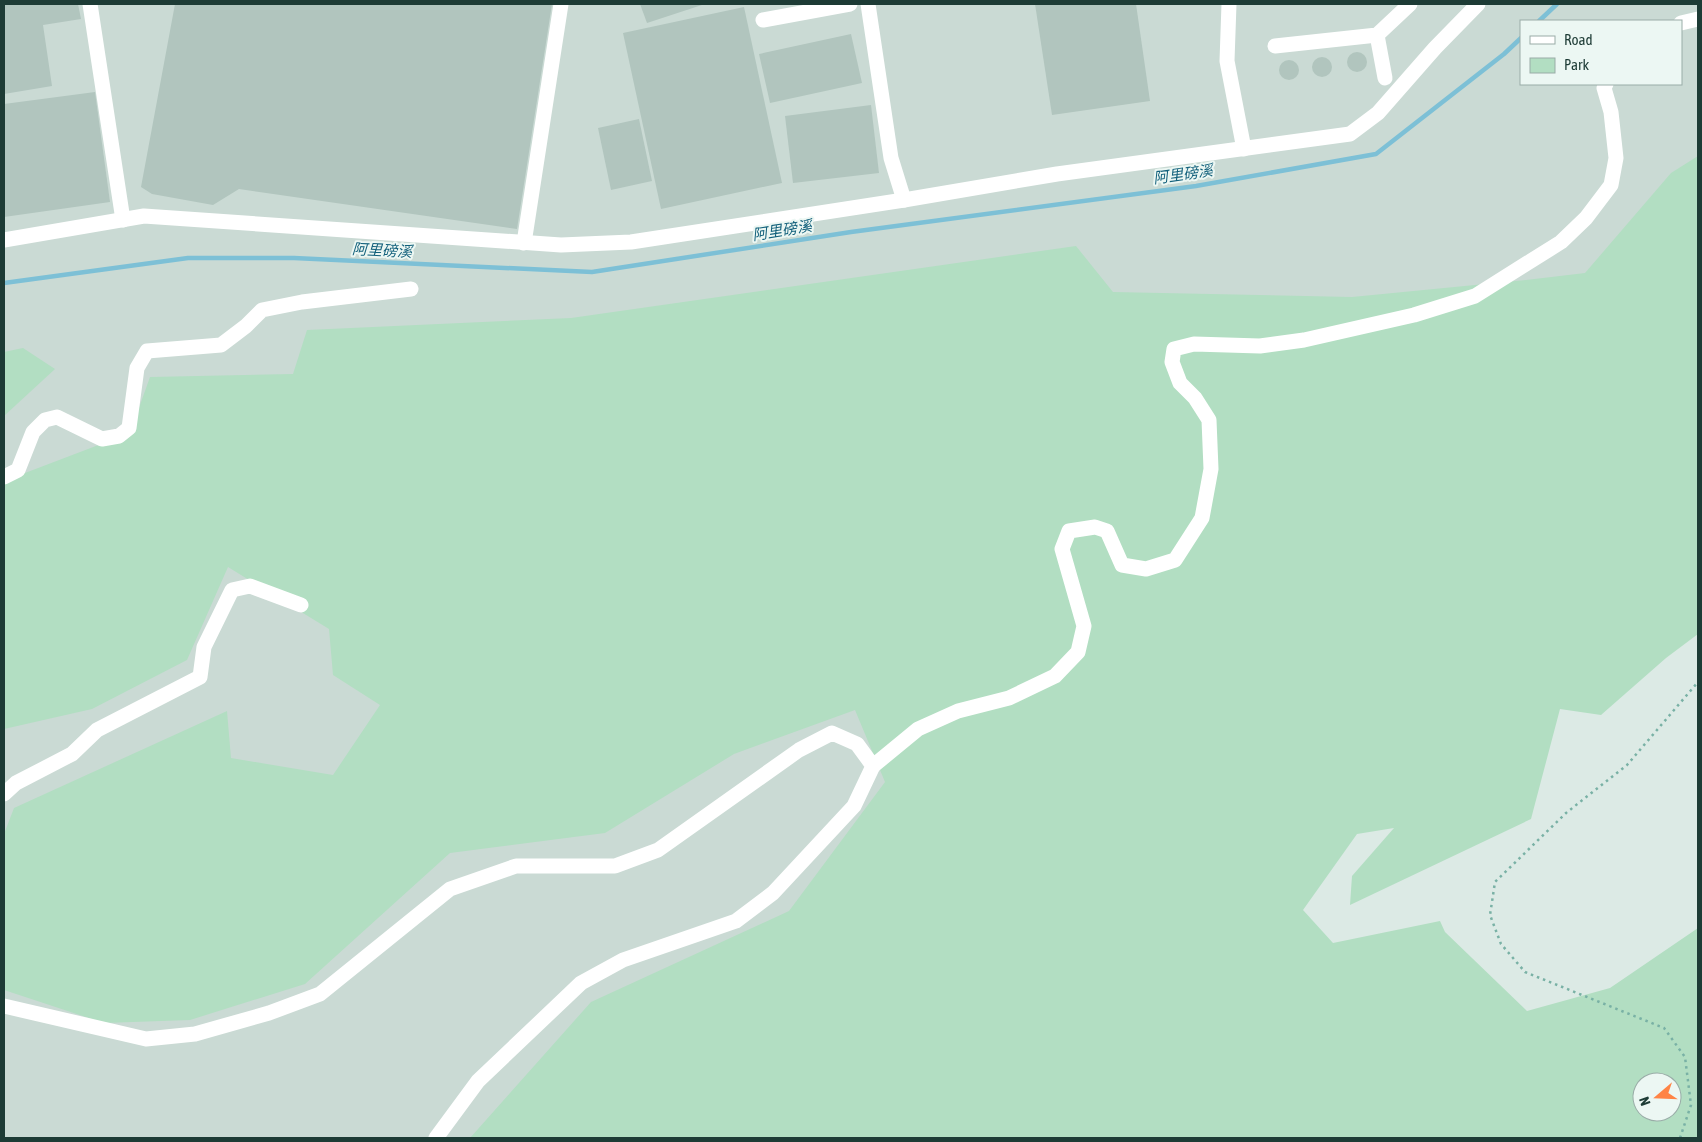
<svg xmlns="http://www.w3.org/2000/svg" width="1702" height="1142" font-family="'Asap Condensed','Noto Sans TC',sans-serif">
	<rect width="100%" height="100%" fill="#dceae5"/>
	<path fill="#cadad4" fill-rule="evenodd" d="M4 4H1698V354L772 1138H4ZM1521 21H1681V84H1521Z"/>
	<g fill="#b2dec2" fill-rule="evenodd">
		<path d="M1698 156V634L1666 658 1601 715 1560 709 1531 819 1350 905 1352 876 1394 828 1357 834 1303 910 1333 943 1440 921 1445 932 1527 1011 1610 988 1698 928V1138H470L591 1002 789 911 885 782 855 710 734 754 605 833 450 853 305 984 190 1020 104 1023 4 990V834L14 808 227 711 231 758 333 775 380 705 333 675 329 629 228 567 187 660 92 709 4 729V481L130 433 150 377 293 374 307 330 571 318 1076 246 1113 292 1352 297 1526 280 1585 273 1671 173ZM1642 1082H1672V1112H1642Z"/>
		<path d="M23 348 55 369 4 416V352Z"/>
	</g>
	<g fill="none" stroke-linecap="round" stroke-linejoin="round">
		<g stroke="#7dc0d6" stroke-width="4.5">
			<path d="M1539 21 1557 4"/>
			<path d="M4 283 188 258H294L592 272 851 232 1196 186 1376 154 1504 54 1521 38"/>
		</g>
	</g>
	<g fill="#b1c5be">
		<path d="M4 4H78L81 19 43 25 52 86 4 94Z"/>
		<path d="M175 4H552L517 229 239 189 213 205 152 194 141 187Z"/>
		<path d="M640 4H705L647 23Z"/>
		<path d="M1035 4H1136L1150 101 1052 115Z"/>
		<path d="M744 7 782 183 661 209 623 33Z"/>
		<path d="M851 34 862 83 770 103 759 54Z"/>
		<circle cx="1357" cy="62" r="10"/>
		<circle cx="1322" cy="67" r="10"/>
		<circle cx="1289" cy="70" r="10"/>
		<path d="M95 92 110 202 4 217V104Z"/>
		<path d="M871 105 879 173 793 183 785 116Z"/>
		<path d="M639 119 652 181 611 190 598 128Z"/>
	</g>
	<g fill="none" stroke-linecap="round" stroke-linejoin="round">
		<path stroke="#79b1a5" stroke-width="2.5" stroke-dasharray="2.5 4" stroke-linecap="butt" d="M1680 1138 1691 1105 1685 1057 1664 1028 1525 972 1501 944 1490 915 1495 882 1566 813 1627 765 1698 682"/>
		<g stroke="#fff" stroke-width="15">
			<path d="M90 4 123 220"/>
			<path d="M868 4 891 158 904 200"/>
			<path d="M1229 4 1227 61 1244 149"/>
			<path d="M763 20 850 4"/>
			<path d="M1681 23 1698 19"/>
			<path d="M1377 35 1385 78"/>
			<path d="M1275 46 1377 35 1410 4"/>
			<path d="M4 240 144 216 561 245 631 242 904 200 1057 174 1350 134 1378 113 1435 48 1478 4"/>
			<path d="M524 243 561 4"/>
			<path d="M4 477 18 470 33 432 45 420 57 417 102 439 119 436 129 428 137 368 147 351 221 345 246 326 262 310 302 302 411 289"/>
			<path d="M873 766 918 729 958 711 1009 698 1055 676 1078 652 1084 626 1062 549 1069 531 1095 527 1107 531 1122 565 1146 569 1175 560 1202 518 1211 469 1209 420 1195 398 1180 383 1172 362 1174 349 1194 344 1260 346 1304 340 1414 315 1475 296 1561 242 1586 218 1611 185 1616 158 1611 112 1604 88 1606 84"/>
			<path d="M4 794 16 783 72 754 97 730 200 677 204 647 232 590 250 586 301 605"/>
			<path d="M4 1006 146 1039 195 1034 269 1013 320 994 450 889 516 866H615L658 850 799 750 832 733 857 744 873 766 854 806 773 893 736 921 623 960 581 983 478 1081 436 1138"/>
		</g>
	</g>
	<g text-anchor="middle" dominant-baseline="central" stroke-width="4" stroke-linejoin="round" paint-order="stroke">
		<g font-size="15" font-style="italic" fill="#12607b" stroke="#ecf7f3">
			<text transform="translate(1183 174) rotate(-8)">阿里磅溪</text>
			<text transform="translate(782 230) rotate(-9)">阿里磅溪</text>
			<text transform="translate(382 250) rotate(3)">阿里磅溪</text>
		</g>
	</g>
	<rect width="1702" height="1142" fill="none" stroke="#1d3b35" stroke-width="10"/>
	<rect x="1520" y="20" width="162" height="65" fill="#ecf7f3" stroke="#99aca7"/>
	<rect x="1530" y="36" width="25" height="8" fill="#ffffff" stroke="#99aca7"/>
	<text x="1564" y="45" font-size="15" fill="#1d3b35">Road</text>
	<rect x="1530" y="58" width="25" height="15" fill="#b2dec2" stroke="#99aca7"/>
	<text x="1564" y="70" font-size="15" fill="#1d3b35">Park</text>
	<g transform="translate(1657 1097) rotate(251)"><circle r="24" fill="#ecf7f3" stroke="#99aca7"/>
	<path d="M0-4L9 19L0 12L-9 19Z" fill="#ff8445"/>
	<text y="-8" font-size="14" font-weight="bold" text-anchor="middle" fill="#1d3b35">N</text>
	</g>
</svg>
